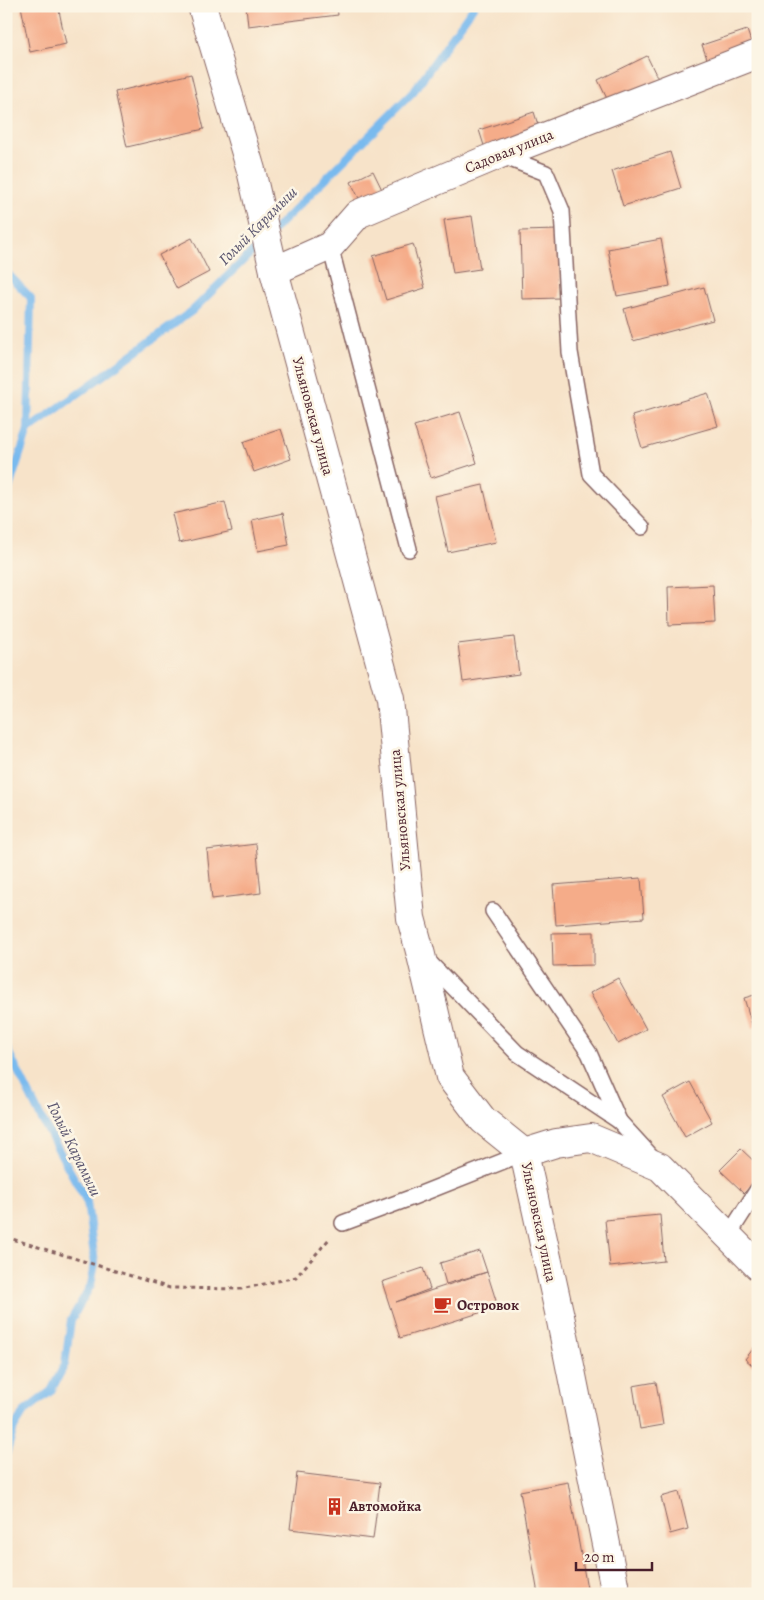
<svg xmlns="http://www.w3.org/2000/svg" width="764" height="1600" font-family="Alegreya,serif">
	<rect width="100%" height="100%" fill="#fcf5e5"/>
	<filter id="ink" filterUnits="userSpaceOnUse"><feTurbulence type="fractalNoise" baseFrequency=".02" numOctaves="2"/><feDisplacementMap in="SourceGraphic" scale="10" xChannelSelector="R" yChannelSelector="G"/><feConvolveMatrix kernelMatrix="1 2 1 2 8 2 1 2 1" color-interpolation-filters="sRGB"/></filter>
	<filter id="wash" filterUnits="userSpaceOnUse"><feTurbulence type="fractalNoise" baseFrequency=".0096" numOctaves="4" result="noise"/><feDisplacementMap in="SourceGraphic" scale="20" xChannelSelector="R" yChannelSelector="G"/><feGaussianBlur stdDeviation="1.12" result="paint"/><feColorMatrix in="noise" values="0 0 0 0 0 0 0 0 0 0 0 0 0 0 0 0 0 1.4 0 .05"/><feComposite in="paint" operator="in"/></filter>
	<g filter="url(#wash)">
		<rect width="100%" height="100%" fill="#f7e3c9"/>
		<g fill="none" stroke-linecap="round" stroke-linejoin="round">
			<g stroke="#79baee" stroke-width="8">
				<path d="M271 233 413 92 474 6"/>
				<path d="M6 272 31 298 28 430 6 497"/>
				<path d="M28 430 192 311 261 243"/>
				<path d="M6 1047 41 1118 87 1202 95 1263 91 1285 71 1320 65 1364 51 1391 24 1412 14 1428 6 1454"/>
			</g>
		</g>
		<g id="blocks">
			<g fill="#f5ac89">
				<path d="M21 6H58L66 44 30 52Z"/>
				<path d="M246 6H337L338 15 248 26Z"/>
				<path d="M747 30 756 57 712 72 702 45Z"/>
				<path d="M647 56 661 85 612 109 598 80Z"/>
				<path d="M191 74 204 129 127 147 115 92Z"/>
				<path d="M534 112 543 141 488 158 479 130Z"/>
				<path d="M670 152 681 188 623 206 612 171Z"/>
				<path d="M373 171 390 206 368 217 351 182Z"/>
				<path d="M472 216 480 269 453 273 444 220Z"/>
				<path d="M559 230 560 298 522 299 520 231Z"/>
				<path d="M192 238 209 272 177 289 159 255Z"/>
				<path d="M661 239 670 286 617 296 608 249Z"/>
				<path d="M413 244 425 288 386 300 373 256Z"/>
				<path d="M704 287 713 320 633 341 624 309Z"/>
				<path d="M708 393 718 426 642 448 632 416Z"/>
				<path d="M460 412 477 463 431 478 414 426Z"/>
				<path d="M281 429 291 459 254 472 243 442Z"/>
				<path d="M483 485 496 542 448 552 435 496Z"/>
				<path d="M225 502 232 531 179 543 172 514Z"/>
				<path d="M283 513 289 545 258 551 252 520Z"/>
				<path d="M754 518H758V545H756Z"/>
				<path d="M713 585 715 623 669 625 668 587Z"/>
				<path d="M514 637 519 674 463 682 458 644Z"/>
				<path d="M256 844 261 893 212 899 207 850Z"/>
				<path d="M641 878 644 918 556 925 553 885Z"/>
				<path d="M594 932V965L553 966 552 933Z"/>
				<path d="M618 978 646 1029 618 1044 590 993Z"/>
				<path d="M758 994V1026L753 1028 744 998Z"/>
				<path d="M690 1082 712 1122 685 1137 663 1097Z"/>
				<path d="M741 1149 758 1165V1178L744 1193 720 1170Z"/>
				<path d="M660 1215 664 1261 610 1267 605 1220Z"/>
				<path d="M480 1251 487 1272 446 1284 440 1263Z"/>
				<path d="M423 1268 430 1289 396 1302 487 1272 498 1307 400 1338 382 1282Z"/>
				<path d="M758 1343V1370L745 1359Z"/>
				<path d="M656 1382 663 1425 640 1429 633 1386Z"/>
				<path d="M297 1473 380 1483 373 1539 290 1529Z"/>
				<path d="M568 1482 588 1594H538L520 1491Z"/>
				<path d="M679 1492 688 1529 670 1534 661 1497Z"/>
			</g>
		</g>
	</g>
	<g filter="url(#ink)">
		<use href="#blocks" fill-opacity="0" stroke="#876462" stroke-width="1"/>
		<g fill="none" stroke-linecap="round" stroke-linejoin="round">
			<defs>
				<g id="lane">
					<path d="M500 155 546 173 562 211 570 352 591 474 642 527"/>
					<path d="M330 246 409 549"/>
					<path d="M493 911 589 1053 619 1121"/>
					<path d="M425 958 517 1053 619 1121 653 1158"/>
					<path d="M343 1223 413 1197 524 1153"/>
					<path d="M728 1236 758 1189"/>
				</g>
				<path id="street" d="M274 271 330 246 358 214 498 155 758 54"/>
				<g id="secondary">
					<path d="M202 6 251 170 274 271 390 699 411 918 421 955 450 1077 483 1120 524 1153 561 1321 616 1594"/>
					<path d="M524 1153 556 1143 591 1138 660 1167 758 1266"/>
				</g>
			</defs>
			<use href="#lane" stroke="#876462" stroke-width="18"/>
			<use href="#street" stroke="#876462" stroke-width="30"/>
			<use href="#secondary" stroke="#876462" stroke-width="30"/>
			<path stroke="#876462" stroke-width="3" stroke-dasharray="4 4" stroke-linecap="butt" d="M6 1237 170 1288 241 1289 296 1277 330 1238"/>
			<use href="#lane" stroke="#fff" stroke-width="15"/>
			<use href="#street" stroke="#fff" stroke-width="28"/>
			<use href="#secondary" stroke="#fff" stroke-width="28"/>
		</g>
	</g>
	<defs>
		<symbol id="cafe-bare" viewBox="-9 -9 18 18"><path d="M-5.5-4.5H6V0H3Q3 3.5 0 3.5H-2.5Q-5.5 3.5-5.5 0ZM3-3.2v2h1.7v-2ZM-6 4.5H4V6H-6Z" fill="#c8321e" stroke="#fcf5e5" stroke-width="2.5" paint-order="stroke"/></symbol>
		<symbol id="building-bare" viewBox="-9 -9 18 18"><path d="M-4-6H4V6H1V3H-1V6H-4ZM-2.5-4.3h1.7v1.8h-1.7ZM.8-4.3h1.7v1.8H.8ZM-2.5-1h1.7V.8h-1.7ZM.8-1h1.7V.8H.8Z" fill="#c8321e" stroke="#fcf5e5" stroke-width="2.5" paint-order="stroke"/></symbol>
	</defs>
	<g fill-rule="evenodd">
		<use href="#cafe-bare" x="430" y="1292" width="25" height="25"/>
		<use href="#building-bare" x="322" y="1494" width="25" height="25"/>
	</g>
	<g text-anchor="middle" dominant-baseline="central" stroke-width="5" stroke-linejoin="round" paint-order="stroke">
		<g font-size="15" fill="#4a1f2b" stroke="#fcf5e5">
			<text transform="translate(509 151) rotate(-22)">Садовая улица</text>
			<text transform="translate(313 416) rotate(75)">Ульяновская улица</text>
			<text transform="translate(400 810) rotate(-95)">Ульяновская улица</text>
			<text transform="translate(539 1222) rotate(78)">Ульяновская улица</text>
		</g>
		<g font-size="15" font-weight="bold" fill="#4a1f2b" stroke="#fcf5e5" text-anchor="start">
			<text x="457" y="1305">Островок</text>
			<text x="349" y="1506">Автомойка</text>
		</g>
		<g font-size="16" font-style="italic" fill="#5a556f" stroke="#fcf5e5">
			<text transform="translate(258 226) rotate(-45)">Голый Карамыш</text>
			<text transform="translate(74 1149) rotate(64)">Голый Карамыш</text>
		</g>
	</g>
	<rect width="764" height="1600" fill="none" stroke="#fcf5e5" stroke-width="25"/>
	<path d="M576 1562v8h76v-8" fill="none" stroke="#4a1f2b" stroke-width="2.5"/>
	<text x="584" y="1562" font-size="15" fill="#4a1f2b" stroke="#fcf5e5" stroke-width="4" paint-order="stroke">20 m</text>
</svg>
